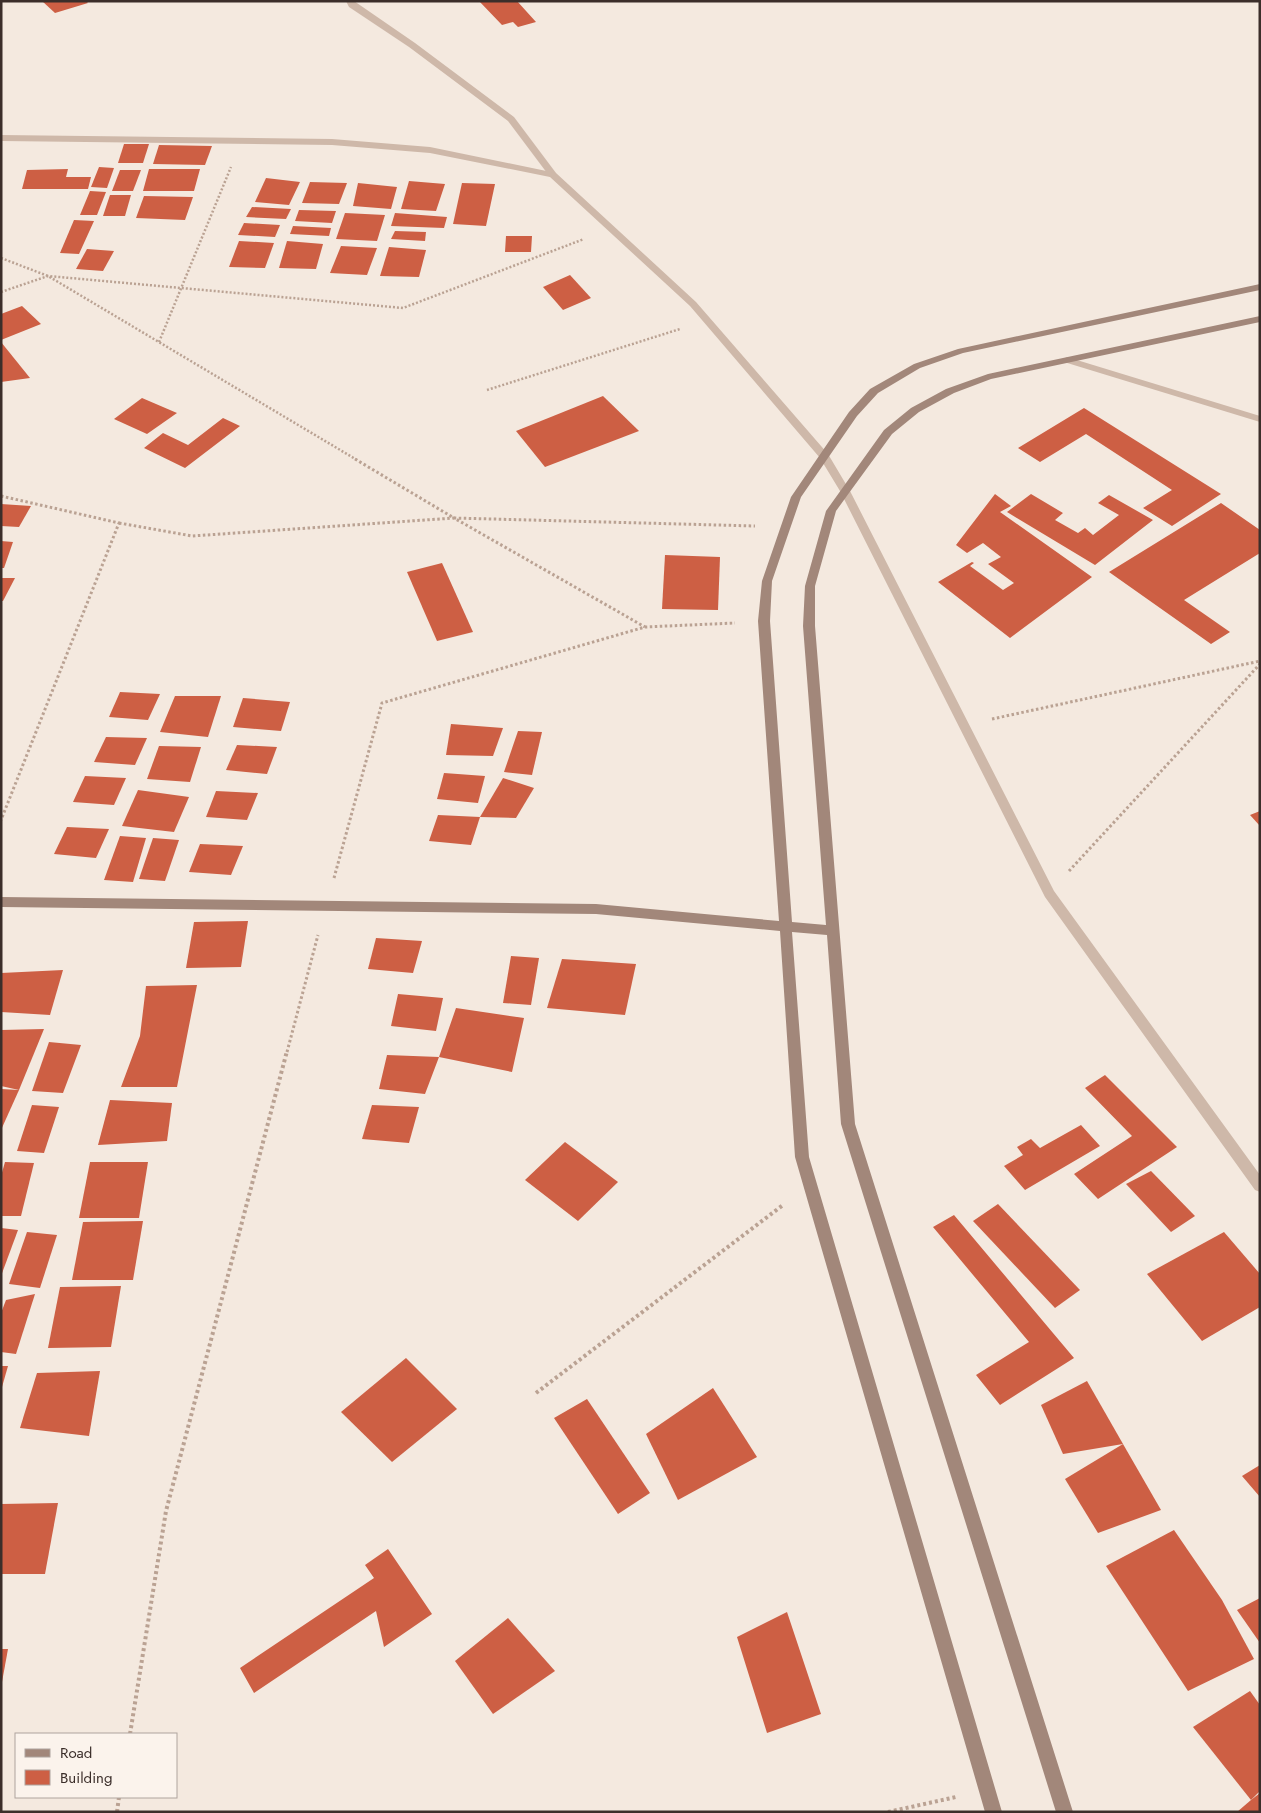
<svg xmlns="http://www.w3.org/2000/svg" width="1261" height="1813" font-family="Jost,sans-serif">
	<rect width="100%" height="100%" fill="#f4e9df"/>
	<g fill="#cd5f44">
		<path d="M42 1H86L88 3 55 13Z"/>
		<path d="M479 1H517L536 22 518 27 513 22 502 25Z"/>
		<path d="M124 144H149L143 163H118Z"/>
		<path d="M159 145 212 146 205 165 153 164Z"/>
		<path d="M99 167 114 168 107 188 91 187Z"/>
		<path d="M68 169 66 177H91L88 189H22L27 170Z"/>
		<path d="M149 169H200L194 191H143Z"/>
		<path d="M120 170H141L133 191H112Z"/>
		<path d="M266 178 300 182 289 205 255 202Z"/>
		<path d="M409 181 445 184 436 211 401 209Z"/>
		<path d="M310 182 347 183 339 204 302 203Z"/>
		<path d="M358 183 397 187 391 209 353 206Z"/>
		<path d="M462 183 495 184 486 226 453 224Z"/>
		<path d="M90 191 106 192 97 215H80Z"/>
		<path d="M110 195H131L125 216H103Z"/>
		<path d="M144 196 193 197 185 220 136 218Z"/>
		<path d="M252 207 291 209 286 219 246 217Z"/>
		<path d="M299 210 336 211 332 223 295 221Z"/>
		<path d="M345 213 385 215 377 241 336 239Z"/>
		<path d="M395 213 447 217 444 228 391 226Z"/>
		<path d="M74 220 94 221 79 254 60 253Z"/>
		<path d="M244 223 280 225 275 237 238 235Z"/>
		<path d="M293 226 331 228 329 236 290 234Z"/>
		<path d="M395 231 426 232 425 241 391 239Z"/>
		<path d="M506 236H532L531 252H505Z"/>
		<path d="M239 241 274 243 265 268 229 267Z"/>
		<path d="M287 241 323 244 316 269 279 268Z"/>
		<path d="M341 246 377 248 367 275 330 273Z"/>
		<path d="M389 247 426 250 419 277 380 276Z"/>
		<path d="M87 249 114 251 103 271 76 269Z"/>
		<path d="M570 275 591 298 563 310 543 287Z"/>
		<path d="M22 306 41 324 1 340V314Z"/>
		<path d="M1 342 30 378 1 382Z"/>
		<path d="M603 396 639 431 545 467 516 431Z"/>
		<path d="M142 398 177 413 147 434 114 419Z"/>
		<path d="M1084 408 1221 494 1172 526 1143 508 1172 490 1086 434 1040 462 1018 448Z"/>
		<path d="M223 418 240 426 185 468 144 448 163 433 188 445Z"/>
		<path d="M995 494 1011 506 1000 512 1092 577 1010 638 938 582 972 562 974 563 970 566 1003 590 1014 583 988 564 1001 557 983 543 967 553 956 545Z"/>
		<path d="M1031 494 1063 513 1055 520 1078 533 1085 528 1093 535 1119 515 1098 503 1109 495 1153 520 1095 565 1007 512Z"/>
		<path d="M1221 503 1260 530V553L1184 600 1230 632 1211 644 1109 572Z"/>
		<path d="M1 504 31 506 19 527 1 526Z"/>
		<path d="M1 541 13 542 4 568H1Z"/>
		<path d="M665 555 720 557 718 610 662 609Z"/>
		<path d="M442 563 473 632 437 641 407 572Z"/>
		<path d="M1 578H15L3 601H1Z"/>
		<path d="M120 692 160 694 148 720 109 717Z"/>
		<path d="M175 696H221L208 737 160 732Z"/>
		<path d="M243 698 290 702 281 731 233 727Z"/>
		<path d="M451 724 503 728 493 756 446 755Z"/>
		<path d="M518 731 542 732 532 775 504 772Z"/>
		<path d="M106 737 147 738 135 765 94 762Z"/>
		<path d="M237 745 277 747 267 774 226 770Z"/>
		<path d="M159 746 201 747 190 782 147 779Z"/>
		<path d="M444 773 485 776 478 803 437 799Z"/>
		<path d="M85 776 126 778 114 805 73 802Z"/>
		<path d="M503 778 534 788 516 818 480 817Z"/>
		<path d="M138 790 189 797 174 832 122 826Z"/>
		<path d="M216 791 258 793 247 820 206 817Z"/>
		<path d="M1260 811V826L1250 815Z"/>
		<path d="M438 815 480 817 471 845 429 841Z"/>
		<path d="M67 827 109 829 96 858 54 854Z"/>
		<path d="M120 836 146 838 133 882 104 880Z"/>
		<path d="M153 838 179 840 165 881 139 879Z"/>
		<path d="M200 844 243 846 231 875 189 872Z"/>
		<path d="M248 921 241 967 186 968 194 922Z"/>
		<path d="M376 938 422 941 413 973 368 969Z"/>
		<path d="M511 956 539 958 531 1005 503 1003Z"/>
		<path d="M562 959 636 964 625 1015 547 1008Z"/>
		<path d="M63 970 50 1015 1 1012V973Z"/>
		<path d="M197 985 177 1087H121L140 1036 146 986Z"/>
		<path d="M398 994 443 998 436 1031 391 1026Z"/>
		<path d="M456 1008 524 1018 512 1072 439 1057 425 1094 379 1089 387 1055 439 1057Z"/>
		<path d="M44 1029 19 1090 1 1086V1030Z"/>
		<path d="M49 1042 81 1045 63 1093 32 1091Z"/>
		<path d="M1105 1075 1177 1147 1098 1199 1074 1174 1132 1136 1085 1088Z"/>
		<path d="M1 1089 19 1090 1 1130Z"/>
		<path d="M110 1100 172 1103 167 1141 98 1145Z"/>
		<path d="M32 1105 59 1107 44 1153 17 1151Z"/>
		<path d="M372 1105 419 1107 409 1143 362 1139Z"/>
		<path d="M1081 1125 1100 1146 1025 1190 1004 1166 1023 1155 1017 1147 1031 1139 1040 1148Z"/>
		<path d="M565 1142 618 1182 578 1221 525 1180Z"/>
		<path d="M5 1162 34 1163 21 1216H1V1176Z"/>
		<path d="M90 1162H148L139 1218H79Z"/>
		<path d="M1151 1171 1195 1216 1171 1232 1126 1184Z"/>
		<path d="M998 1204 1080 1290 1055 1308 973 1221Z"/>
		<path d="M954 1215 1074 1358 1000 1405 976 1375 1029 1342 933 1227Z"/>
		<path d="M143 1221 133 1280H72L83 1222Z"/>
		<path d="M1 1228 18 1230 1 1276Z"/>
		<path d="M27 1232 57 1235 40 1288 9 1284Z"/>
		<path d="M1224 1232 1260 1274V1307L1202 1341 1147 1274Z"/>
		<path d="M121 1286 111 1347 48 1348 60 1287Z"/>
		<path d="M35 1294 16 1354 1 1352V1313L6 1300Z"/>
		<path d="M406 1358 457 1409 392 1462 341 1412Z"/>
		<path d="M1 1366H8L2 1387H1Z"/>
		<path d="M100 1371 89 1436 20 1428 37 1373Z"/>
		<path d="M1087 1381 1123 1444 1063 1454 1041 1405Z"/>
		<path d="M713 1388 757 1457 678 1500 646 1434Z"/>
		<path d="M587 1399 650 1493 618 1514 554 1418Z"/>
		<path d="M1123 1444 1161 1510 1098 1533 1065 1479Z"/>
		<path d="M1260 1465V1497L1242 1476Z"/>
		<path d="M58 1503 45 1574H1V1504Z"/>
		<path d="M1174 1530 1222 1600 1254 1659 1188 1691 1106 1566Z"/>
		<path d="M388 1549 432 1614 384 1647 376 1611 254 1693 240 1668 374 1578 365 1565Z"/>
		<path d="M1260 1598V1643L1237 1610Z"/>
		<path d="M787 1612 821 1714 767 1733 737 1637Z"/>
		<path d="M508 1618 555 1671 493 1714 455 1661Z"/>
		<path d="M1 1649H8L2 1682H1Z"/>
		<path d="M1250 1691 1260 1705V1791L1251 1800 1193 1727Z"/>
		<path d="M1260 1793V1812H1237L1251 1800Z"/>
	</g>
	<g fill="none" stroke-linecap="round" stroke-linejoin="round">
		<g stroke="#baa293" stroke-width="2.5" stroke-dasharray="2 2" stroke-linecap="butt">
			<path d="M1 258 48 276 357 460"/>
			<path d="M1 292 48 276 403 308 584 239"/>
			<path d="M159 342 231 167"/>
			<path d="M487 390 680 329"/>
		</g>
		<g stroke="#baa293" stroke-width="3" stroke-dasharray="2.5 2.5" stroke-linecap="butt">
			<path d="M355 459 454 518 755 526"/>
			<path d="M1 496 119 523 1 820"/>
			<path d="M119 523 192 536 454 518 645 627"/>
			<path d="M992 719 1260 661"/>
			<path d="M1069 871 1260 664"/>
			<path d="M334 878 382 703 645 627 735 623"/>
			<path d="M287 1052 318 935"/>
		</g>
		<g stroke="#baa293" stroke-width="4" stroke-dasharray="3 3" stroke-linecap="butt">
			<path d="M536 1393 783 1205"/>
			<path d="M130 1734 166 1511 287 1051"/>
			<path d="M117 1812 119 1797"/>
			<path d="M888 1812 956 1797"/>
		</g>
		<path fill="#ceb8a9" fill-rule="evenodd" d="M346 1H354L415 43 514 117 556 173V177H550L508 121 409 47 349 7Z"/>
		<g fill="#ceb8a9" fill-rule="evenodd">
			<path d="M1 135 332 139 430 147 556 173 696 302 828 454 850 491 1054 891 1260 1175V1192L1255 1190 1045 897 840 491 820 458 690 306 550 177 430 153 332 145 1 141Z"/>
			<path d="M1067 357 1260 416V422L1064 362 1062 360Z"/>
		</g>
		<path fill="#a2877a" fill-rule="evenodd" d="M1260 284V290L963 353 920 368 878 393 857 416 801 497 772 581 770 621 792 922 826 925 803 626 805 586 826 511 884 430 911 408 946 389 988 374 1260 316V322L991 379 954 393 919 412 892 434 849 493 836 511 815 586V626L855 1124 1073 1812H1056L841 1124 827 935 792 932 809 1157 1002 1812H985L795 1157 780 931 596 914 1 907V897L596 904 779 921 758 621 762 581 791 497 849 412 870 389 914 364 958 349Z"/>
	</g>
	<rect width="1261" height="1813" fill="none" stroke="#3b2e2a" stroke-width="5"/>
	<rect x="15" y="1733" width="162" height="65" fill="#fbf3ec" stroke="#aea49e"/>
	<rect x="25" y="1749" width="25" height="8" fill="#a2877a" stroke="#aea49e"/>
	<text x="60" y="1758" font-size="15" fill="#3b2e2a">Road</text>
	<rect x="25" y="1770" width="25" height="15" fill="#cd5f44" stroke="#aea49e"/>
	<text x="60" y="1783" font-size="15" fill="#3b2e2a">Building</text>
</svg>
